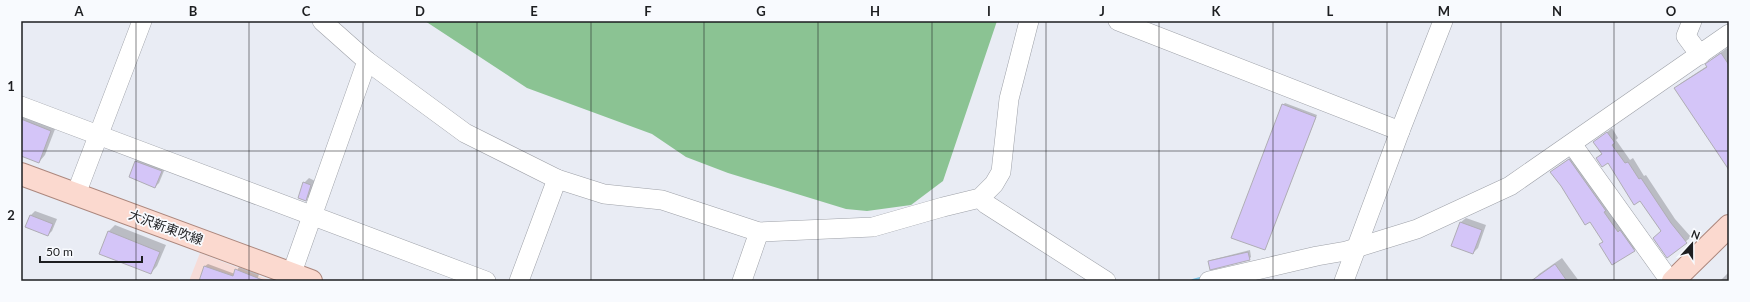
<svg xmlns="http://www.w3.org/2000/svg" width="1750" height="302" font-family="Lato,'Noto Sans JP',sans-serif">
	<rect width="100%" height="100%" fill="#e9ecf4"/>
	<path fill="#f6dcd8" d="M200 253 272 281H189Z"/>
	<path fill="#8bc393" d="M425 21H997L943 181 911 205 867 211 846 209 728 173 686 157 652 134 527 88Z"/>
	<g fill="#0003">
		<path d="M1727 48 1729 52V168L1676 88 1681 83 1707 66 1706 65 1712 59Z"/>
		<path d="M1285 103 1317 115 1265 249 1283 105Z"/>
		<path d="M21 110 57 124 45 155 39 162 21 155Z"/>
		<path d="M1612 128 1618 138 1616 140 1630 160 1633 158 1644 176 1646 175 1675 219 1691 237 1667 257 1661 231 1641 200 1608 162 1597 158 1602 153 1595 142Z"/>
		<path d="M1574 155 1638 245 1634 250 1600 244 1604 241 1590 221 1551 172Z"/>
		<path d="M141 157 166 166 159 183 155 187 130 177 136 161Z"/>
		<path d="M309 178 315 181 310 196 305 200 304 183Z"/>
		<path d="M35 211 57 219 52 231 48 235 30 216Z"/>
		<path d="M1466 218 1486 225 1478 248 1473 253 1453 245 1461 222Z"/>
		<path d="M115 225 166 245 157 266 151 273 108 232Z"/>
		<path d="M1250 250 1251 257 1249 259 1209 262 1211 260Z"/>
		<path d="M1562 258 1579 281H1533L1539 274Z"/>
		<path d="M208 264 235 274 239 267 259 274 257 281H201L205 266Z"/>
		<path d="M1729 272V281H1720Z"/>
	</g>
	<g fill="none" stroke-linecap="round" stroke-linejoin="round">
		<path stroke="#77c2e5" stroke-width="4" d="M1193 281 1204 278"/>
	</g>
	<g fill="#d4c5f8" stroke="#afadb4">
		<path d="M1721 53 1729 65V170L1674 88 1707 67 1705 64Z"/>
		<path d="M1282 104 1316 117 1265 250 1231 238Z"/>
		<path d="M21 119 51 131 39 163 21 156Z"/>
		<path d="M1607 132 1615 143 1612 145 1625 163 1628 162 1639 179 1641 178 1671 223 1687 243 1667 258 1653 238 1661 231 1640 201 1634 205 1608 163 1602 167 1596 158 1602 154 1593 142Z"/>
		<path d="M1569 159 1606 211 1604 212 1618 232 1620 230 1635 251 1612 265 1599 244 1603 242 1590 222 1585 225 1561 186 1550 172Z"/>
		<path d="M135 161 162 171 155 188 129 177Z"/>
		<path d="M303 182 311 185 306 201 298 198Z"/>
		<path d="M30 215 53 224 48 236 25 227Z"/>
		<path d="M1460 222 1482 230 1473 254 1451 246Z"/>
		<path d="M108 231 160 252 151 274 99 254Z"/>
		<path d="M1248 252 1250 260 1210 270 1208 261Z"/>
		<path d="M1555 264 1567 281H1531Z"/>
		<path d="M204 266 233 276 235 269 265 281H199Z"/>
	</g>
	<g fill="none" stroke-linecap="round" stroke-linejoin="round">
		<defs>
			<g id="minor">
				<path d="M322 21 367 61 465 133 557 179 604 194 662 200 759 232 873 227 943 207 980 198 994 184 1001 172 1009 99 1029 21"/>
				<path d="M1118 21 1400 131"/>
				<path d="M1692 21 1686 36 1700 55"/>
				<path d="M21 106 486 281"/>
				<path d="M1572 144 1670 281"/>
				<path d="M76 194 142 21"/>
				<path d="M980 198 986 204 1106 281"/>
				<path d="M289 281 367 61"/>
				<path d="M519 281 557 179"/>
				<path d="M742 281 759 232"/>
				<path d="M1209 281 1317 256 1346 251 1417 229 1510 186 1729 34"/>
				<path d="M1344 281 1400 131 1443 21"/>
			</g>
			<g id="major">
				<path d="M21 174 311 281"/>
				<path d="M1673 281 1729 226"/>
			</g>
		</defs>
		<use href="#minor" stroke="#9ea1a8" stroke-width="20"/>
		<use href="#major" stroke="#ac877d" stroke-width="24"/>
		<use href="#minor" stroke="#fff" stroke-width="19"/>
		<use href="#major" stroke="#fbd9cf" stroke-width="22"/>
	</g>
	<path fill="none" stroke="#1d1e21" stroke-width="1" stroke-opacity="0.55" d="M136 21V281M249 21V281M363 21V281M477 21V281M591 21V281M704 21V281M818 21V281M932 21V281M1046 21V281M1159 21V281M1273 21V281M1387 21V281M1501 21V281M1614 21V281M21 151H1729"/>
	<g text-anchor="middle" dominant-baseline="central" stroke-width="3.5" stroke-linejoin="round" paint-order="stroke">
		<g font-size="13" fill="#1d1e21" stroke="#f8fafe">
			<text transform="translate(166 227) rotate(20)">大沢新東吹線</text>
		</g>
	</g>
	<rect width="1750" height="302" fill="none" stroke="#f8fafe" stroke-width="44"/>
	<g transform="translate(1692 244) rotate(21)" stroke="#f8fafe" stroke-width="3" paint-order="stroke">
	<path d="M0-3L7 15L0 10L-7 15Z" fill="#1d1e21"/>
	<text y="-6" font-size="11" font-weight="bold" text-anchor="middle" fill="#1d1e21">N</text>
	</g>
	<path d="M40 256v6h102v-6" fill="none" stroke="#1d1e21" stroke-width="2"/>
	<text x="46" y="256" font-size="12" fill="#1d1e21" stroke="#f8fafe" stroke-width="3" paint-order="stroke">50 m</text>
	<rect x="22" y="22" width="1706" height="258" fill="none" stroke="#1d1e21" stroke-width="1.5"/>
	<g font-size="13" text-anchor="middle" font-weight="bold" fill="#1d1e21">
		<text x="79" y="16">A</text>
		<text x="193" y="16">B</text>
		<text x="306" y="16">C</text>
		<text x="420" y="16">D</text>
		<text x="534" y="16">E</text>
		<text x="648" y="16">F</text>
		<text x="761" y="16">G</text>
		<text x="875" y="16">H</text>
		<text x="989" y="16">I</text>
		<text x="1102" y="16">J</text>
		<text x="1216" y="16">K</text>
		<text x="1330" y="16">L</text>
		<text x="1444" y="16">M</text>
		<text x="1557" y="16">N</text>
		<text x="1671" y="16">O</text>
		<text x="11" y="91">1</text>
		<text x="11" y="220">2</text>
	</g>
</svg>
